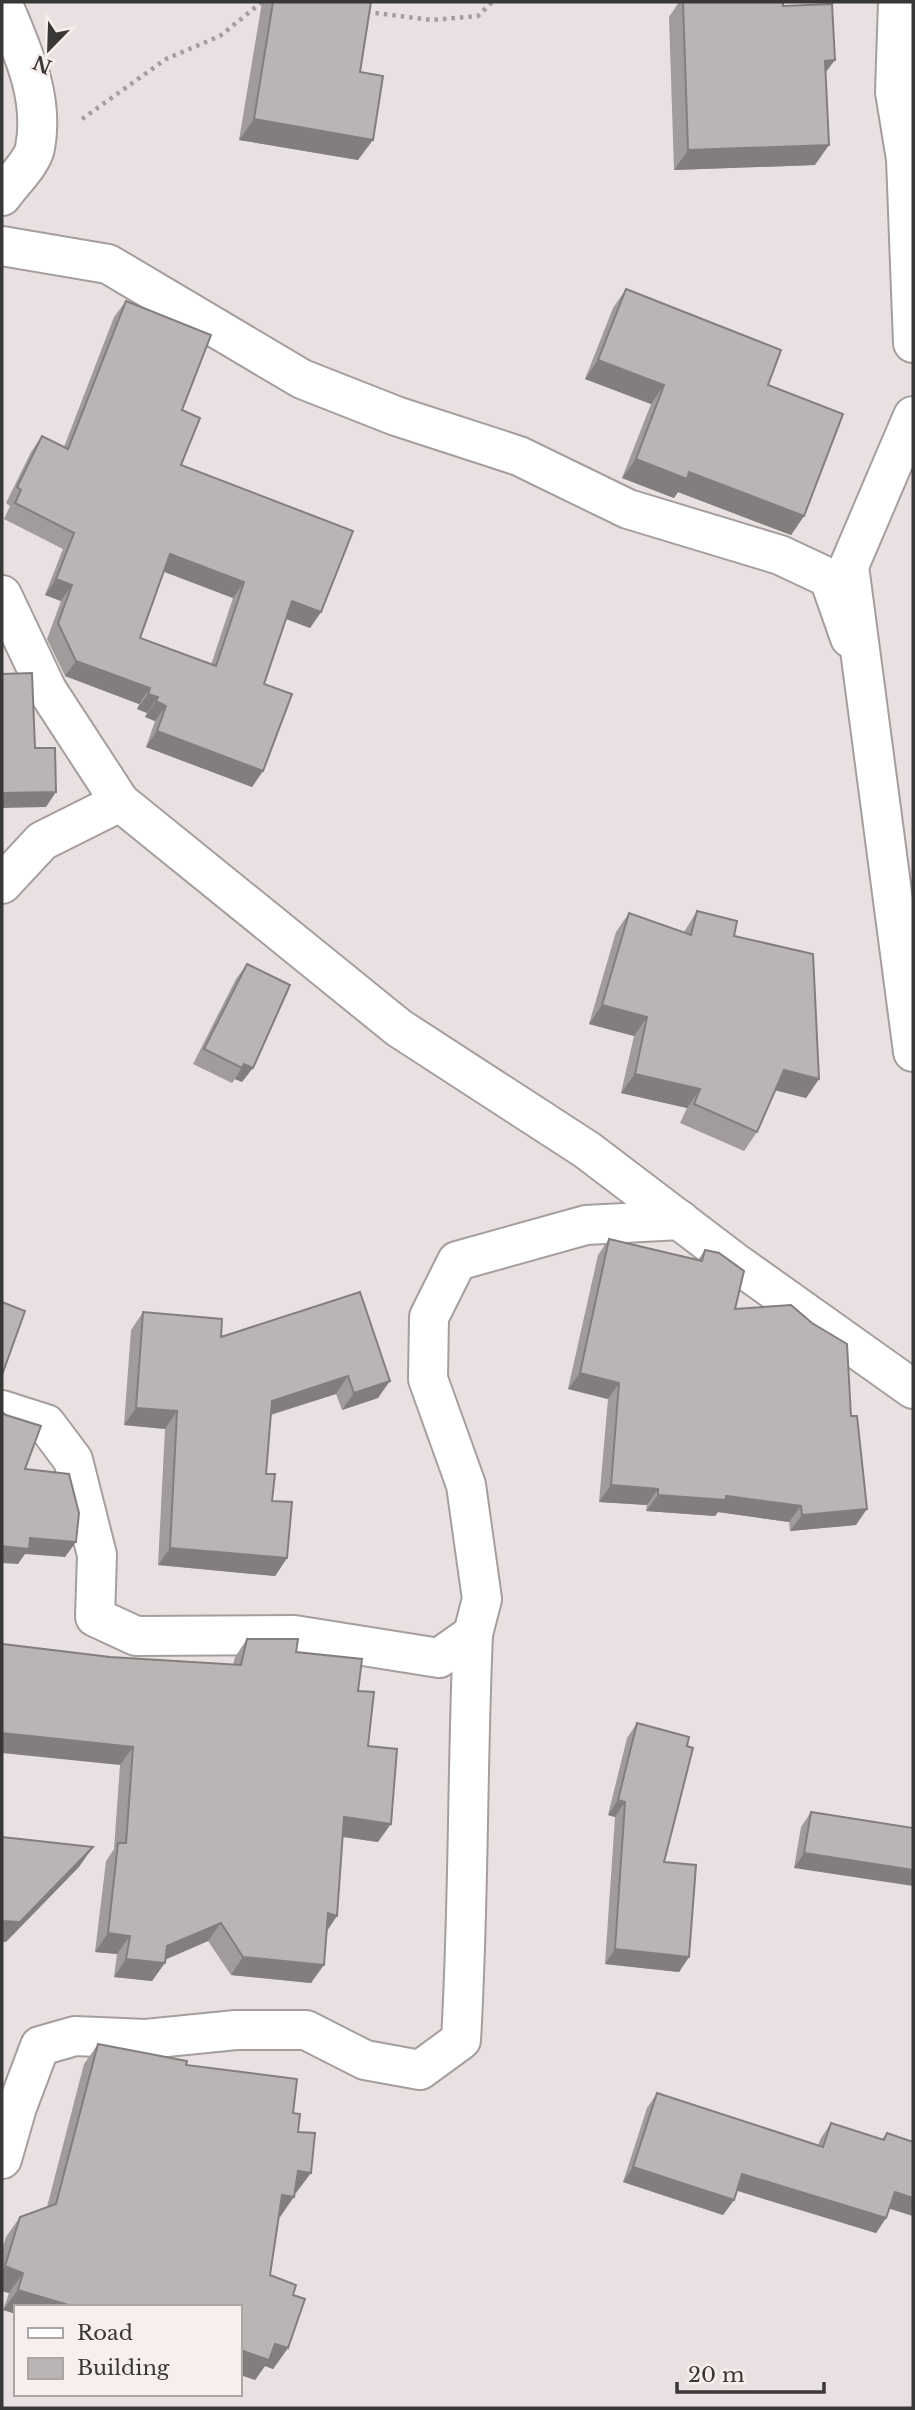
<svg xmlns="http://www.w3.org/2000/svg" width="915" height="2410" font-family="'Libre Baskerville',serif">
	<rect width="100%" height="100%" fill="#e9e1e1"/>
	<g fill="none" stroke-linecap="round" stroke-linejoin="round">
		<defs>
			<g id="minor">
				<path d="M2 2C21 48 45 96 35 148 32 163 11 183 2 196"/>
				<path d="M2 246 108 264 302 379 396 416 519 456 628 509 780 555 829 578 850 638"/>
				<path d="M2 595 47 690 120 802 399 1028 587 1150 733 1261 913 1389"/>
				<path d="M2 884 42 841 120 802"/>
				<path d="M2 1410 46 1424 73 1460 97 1555 95 1617 136 1636 294 1635 439 1658 473 1634 482 1599 466 1485 428 1379 429 1317 457 1261 586 1225 680 1220"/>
				<path d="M2 2159 17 2107 40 2046 75 2036 146 2039 236 2030H306L365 2060 420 2070 461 2040C469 1905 467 1769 473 1634"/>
			</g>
			<g id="secondary">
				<path d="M898 2 895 92 906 159 913 343"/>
				<path d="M913 416 849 566 913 1052"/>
			</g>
		</defs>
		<use href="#minor" stroke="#a59e9d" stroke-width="42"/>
		<use href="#secondary" stroke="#a59e9d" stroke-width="42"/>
		<g stroke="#a49e9e" stroke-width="4.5" stroke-dasharray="3.5 5" stroke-linecap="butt">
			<path d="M367 12 432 20 478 16 492 2"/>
			<path d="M82 119 166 59 220 36 262 2"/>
		</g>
		<use href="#minor" stroke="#fff" stroke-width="38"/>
		<use href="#secondary" stroke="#fff" stroke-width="38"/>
	</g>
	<g fill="#a19b9b" fill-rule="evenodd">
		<path d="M262 2H371L360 72 358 160 239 140Z"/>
		<path d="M679 2H783V6L826 72 815 165 674 170 669 17Z"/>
		<path d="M626 289 768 385 804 516 791 535 678 492 674 498 622 478 651 404 585 379 613 308Z"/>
		<path d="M126 301 182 410 181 465 321 612 310 628 286 619 264 684 263 771 252 787 146 747 155 721 145 717 147 713 137 709 139 704 65 676 47 639 61 601 45 595 63 549 4 519 10 506 6 503 31 452 42 436 64 447 114 317ZM164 571 233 598 211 665 140 638Z"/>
		<path d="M697 911 734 936 819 1079 806 1098 775 1090 757 1132 744 1151 680 1123 687 1108 621 1093 634 1036 589 1024 616 932 629 913 684 932Z"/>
		<path d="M247 964 242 1082 235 1079 232 1083 193 1064 236 979Z"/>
		<path d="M609 1239 698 1260 705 1250 735 1309 856 1525 790 1531 789 1522 718 1512 715 1516 646 1511 647 1505 599 1502 608 1399 568 1389 598 1255Z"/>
		<path d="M360 1292 378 1398 342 1410 336 1394 271 1415 266 1474 287 1558 275 1576 158 1565 165 1429 124 1425 131 1330 143 1312 221 1337Z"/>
		<path d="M247 1639 296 1652 358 1691 368 1746 378 1842 342 1837 326 1931 311 1983 231 1975 208 1941 165 1960 152 1981 114 1977 117 1954 95 1952 106 1861 114 1849 120 1765 110 1657 233 1665 235 1657Z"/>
		<path d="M637 1723 664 1862 689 1957 679 1972 605 1964 615 1817 608 1815 627 1738Z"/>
		<path d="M811 1812 913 1828 794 1868 801 1827Z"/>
		<path d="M98 2044 186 2065 293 2113 298 2132 296 2193H295L280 2217H279L270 2275 293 2295 288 2348 273 2369 265 2366 255 2380 240 2307H16V2314L3 2310 9 2293 2 2291V2250L6 2237 20 2217 47 2207 84 2064Z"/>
		<path d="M657 2093 818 2145 821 2138 831 2123 882 2139 887 2133 913 2142V2216L890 2208 886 2218 876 2233 737 2190 734 2200 723 2215 623 2182 647 2108Z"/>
	</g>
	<g fill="#837e7e">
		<path d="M835 60 820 80 825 61Z"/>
		<path d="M254 119 373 140 358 160 239 140Z"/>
		<path d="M829 145 815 165 674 170 688 150Z"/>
		<path d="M598 360 664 385 651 404 585 379Z"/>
		<path d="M636 459 689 472 804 516 791 535 678 492 674 498 622 478Z"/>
		<path d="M170 554 244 582 233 598 159 570Z"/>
		<path d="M56 579 72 585 61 601 45 595Z"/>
		<path d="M292 601 321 612 310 628 281 617Z"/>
		<path d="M76 661 150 688 139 704 65 676Z"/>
		<path d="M148 694 158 697 147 713 137 709Z"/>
		<path d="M156 701 166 706 155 721 145 717Z"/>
		<path d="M157 731 263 771 252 787 146 747Z"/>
		<path d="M56 792 46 807 2 808V793Z"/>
		<path d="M602 1005 647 1017 634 1036 589 1024Z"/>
		<path d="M244 1064 253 1068 242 1082 235 1079Z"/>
		<path d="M784 1070 819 1079 806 1098 770 1089Z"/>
		<path d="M635 1074 700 1089 687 1108 621 1093Z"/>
		<path d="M580 1373 619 1383 608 1399 568 1389Z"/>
		<path d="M348 1376 336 1394 259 1418 272 1401Z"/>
		<path d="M390 1381 378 1398 342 1410 354 1393Z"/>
		<path d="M136 1408 177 1411 165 1429 124 1425Z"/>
		<path d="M611 1485 658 1489 647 1505 599 1502Z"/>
		<path d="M658 1495 726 1496 801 1506 789 1522 718 1512 715 1516 646 1511Z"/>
		<path d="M867 1509 856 1525 790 1531 802 1515Z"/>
		<path d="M30 1538 76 1542 65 1557 25 1554 18 1564 2 1563V1546Z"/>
		<path d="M170 1548 287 1558 275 1576 158 1565Z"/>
		<path d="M2 1733 133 1747 120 1765 2 1753Z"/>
		<path d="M618 1800 625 1802 615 1817 608 1815Z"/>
		<path d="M344 1817 391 1824 378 1842 331 1835Z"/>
		<path d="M93 1847 79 1867 6 1942H2V1921Z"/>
		<path d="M804 1853 913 1870V1886L794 1868Z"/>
		<path d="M328 1913 337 1916 325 1934Z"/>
		<path d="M221 1923 208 1941 159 1962 165 1963 152 1981 114 1977 126 1959 167 1946Z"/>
		<path d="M108 1933 130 1936 117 1954 95 1952Z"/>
		<path d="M615 1949 689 1957 679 1972 605 1964Z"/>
		<path d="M243 1957 324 1965 311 1983 231 1975Z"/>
		<path d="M633 2167 734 2200 723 2215 623 2182Z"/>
		<path d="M298 2171 311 2173 296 2193 284 2191Z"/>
		<path d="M742 2174 886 2218 876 2233 731 2189Z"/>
		<path d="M895 2192 913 2198V2216L884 2207Z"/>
		<path d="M282 2195 294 2197 280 2217 268 2216Z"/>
		<path d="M5 2266 23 2273 9 2293 2 2291V2270Z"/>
		<path d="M18 2290 75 2307H16V2314L3 2310Z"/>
		<path d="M275 2344 288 2348 273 2369 265 2366 255 2380 240 2375V2350Z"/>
	</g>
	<g fill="#bbb4b4" stroke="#837e7e" stroke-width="2" fill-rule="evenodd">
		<path d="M273 2H371L360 72 383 76 373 140 254 119Z"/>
		<path d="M683 2H783V6L832 4 835 60 825 61 829 145 688 150Z"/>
		<path d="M626 289 781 350 768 385 843 414 804 516 689 472 687 479 636 459 664 385 598 360Z"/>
		<path d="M126 301 211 335 182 410 200 418 181 465 353 531 321 612 292 601 264 684 292 694 263 771 157 731 166 706 156 701 158 697 148 694 150 688 76 661 58 623 72 585 56 579 74 533 15 503 21 490 17 487 42 436 68 449ZM170 554 244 582 216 666 140 638Z"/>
		<path d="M32 673 35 748H55L56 792 2 793V674Z"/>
		<path d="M697 911 737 921 734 936 813 954 819 1079 784 1070 757 1132 694 1104 700 1089 635 1074 647 1017 602 1005 629 913 691 935Z"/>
		<path d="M247 964 290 985 253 1068 244 1064 242 1068 204 1049Z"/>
		<path d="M609 1239 702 1261 705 1250 719 1253 744 1271 735 1309 791 1305 812 1323 847 1344 851 1416H857L867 1509 802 1515 801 1506 726 1496V1500L658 1495V1489L611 1485 619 1383 580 1373Z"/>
		<path d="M360 1292 390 1381 354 1393 348 1376 272 1401 266 1474H275L272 1501 292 1502 287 1558 170 1548 177 1411 136 1408 143 1312 222 1319 221 1337Z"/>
		<path d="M2 1302 25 1311 2 1375Z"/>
		<path d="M2 1412 6 1415 41 1426 25 1469 69 1474 79 1513 76 1542 30 1538 29 1549 2 1546V1547Z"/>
		<path d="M247 1639H298L296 1652 362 1659 358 1691 374 1692 368 1746 397 1749 391 1824 344 1817 337 1916 328 1913 324 1965 243 1957 221 1923 167 1946 165 1963 126 1959 130 1936 108 1933 118 1843H126L133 1747 2 1733V1644L110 1657 241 1665Z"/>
		<path d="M637 1723 689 1737 687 1746 693 1748 664 1862 696 1865 689 1957 615 1949 625 1802 618 1800Z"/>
		<path d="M811 1812 913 1828V1870L804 1853Z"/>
		<path d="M2 1837 93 1847 20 1922 2 1921Z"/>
		<path d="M98 2044 187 2061 186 2065 297 2079 293 2113 300 2114 298 2132 315 2133 311 2173 298 2171 294 2197 282 2195 270 2275 296 2285 293 2295 305 2299 288 2348 275 2344 269 2360 240 2350V2307H75L18 2290 23 2273 5 2266 20 2217 56 2204Z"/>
		<path d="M657 2093 823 2147 831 2123 884 2140 887 2133 913 2142V2198L895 2192 886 2218 742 2174 734 2200 633 2167Z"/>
	</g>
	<rect width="915" height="2410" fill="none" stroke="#3a3737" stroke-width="7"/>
	<rect x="14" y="2305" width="228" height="91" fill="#f6efee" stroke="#aba5a5" stroke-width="2"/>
	<rect x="28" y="2328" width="35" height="10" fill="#ffffff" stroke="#aba5a5" stroke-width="2"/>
	<text x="77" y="2340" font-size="21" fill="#3a3737">Road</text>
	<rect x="28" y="2358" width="35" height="21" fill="#bbb4b4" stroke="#aba5a5" stroke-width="2"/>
	<text x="77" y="2375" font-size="21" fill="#3a3737">Building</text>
	<g transform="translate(49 49) rotate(203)" stroke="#f6efee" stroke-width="5" paint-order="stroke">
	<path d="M0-5L12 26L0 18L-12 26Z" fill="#3a3737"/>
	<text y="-10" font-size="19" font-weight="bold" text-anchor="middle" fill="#3a3737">N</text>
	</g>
	<path d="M677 2382v10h147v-10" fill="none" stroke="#3a3737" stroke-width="3.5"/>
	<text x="688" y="2382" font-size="21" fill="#3a3737" stroke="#f6efee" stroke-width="5" paint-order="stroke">20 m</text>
</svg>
